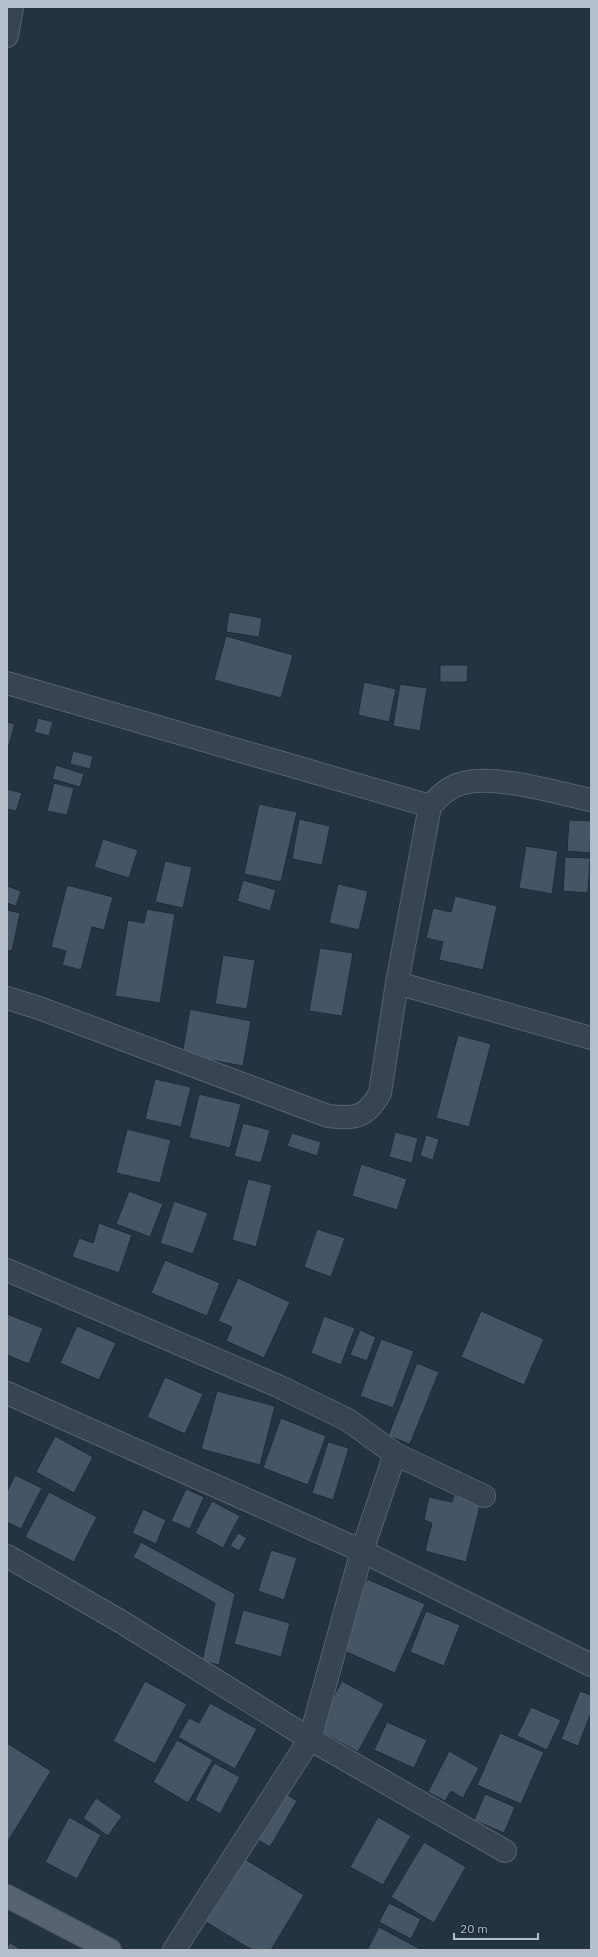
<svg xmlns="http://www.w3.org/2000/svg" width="598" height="1957" font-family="'IBM Plex Sans',sans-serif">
	<rect width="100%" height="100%" fill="#243342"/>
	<g fill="#455566" stroke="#1f2b39">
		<path d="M229 612 262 618 259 637 226 632Z"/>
		<path d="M226 636 293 655 281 698 214 680Z"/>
		<path d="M440 665H468L467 682H440Z"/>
		<path d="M364 682 396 689 389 722 358 715Z"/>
		<path d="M400 684 427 688 420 731 393 726Z"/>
		<path d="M38 718 53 722 49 736 34 732Z"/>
		<path d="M7 722 15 724 7 752Z"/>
		<path d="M73 751 93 756 90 769 70 764Z"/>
		<path d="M56 765 84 774 80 787 52 779Z"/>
		<path d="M54 783 74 788 67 815 47 811Z"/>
		<path d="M7 789 22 793 16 811 7 809Z"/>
		<path d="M259 804 297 812 281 882 244 874Z"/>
		<path d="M299 819 330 826 322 865 292 859Z"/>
		<path d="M569 820 591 821 590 853 567 851Z"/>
		<path d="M103 839 138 850 129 878 94 867Z"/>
		<path d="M526 846 558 851 552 894 519 888Z"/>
		<path d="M565 857 590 858 588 893 563 891Z"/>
		<path d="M165 861 192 867 183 908 155 902Z"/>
		<path d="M243 880 276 890 270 911 237 901Z"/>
		<path d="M338 884 368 891 359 930 329 923Z"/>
		<path d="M67 885 113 897 104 930 92 927 81 970 62 965 66 951 51 947Z"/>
		<path d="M7 886 21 891 16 906 7 903Z"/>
		<path d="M455 896 497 906 483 970 439 960 443 942 426 938 433 908 451 912Z"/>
		<path d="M147 909 175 914 160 1003 115 996 128 920 144 923Z"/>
		<path d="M7 910 20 913 12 951 7 950Z"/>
		<path d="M320 948 353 953 342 1016 309 1011Z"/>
		<path d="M223 955 255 960 247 1009 215 1004Z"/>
		<path d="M190 1009 251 1021 243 1066 182 1055Z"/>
		<path d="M458 1035 491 1044 469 1127 436 1118Z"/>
		<path d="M155 1079 191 1087 181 1127 145 1119Z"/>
		<path d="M199 1094 241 1104 230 1148 189 1138Z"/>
		<path d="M243 1123 270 1130 261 1163 234 1156Z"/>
		<path d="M127 1129 171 1140 160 1183 116 1173Z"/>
		<path d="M395 1132 418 1138 412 1163 389 1157Z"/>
		<path d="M292 1133 321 1142 317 1156 287 1146Z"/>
		<path d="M426 1135 439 1139 433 1160 420 1156Z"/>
		<path d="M361 1164 407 1179 397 1210 352 1196Z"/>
		<path d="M248 1179 272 1185 256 1247 232 1240Z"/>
		<path d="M129 1191 163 1204 150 1237 116 1224Z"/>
		<path d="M174 1201 208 1213 193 1254 160 1243Z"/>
		<path d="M99 1223 132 1235 119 1273 72 1257 79 1238 93 1243Z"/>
		<path d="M317 1229 345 1238 331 1277 304 1267Z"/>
		<path d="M165 1260 220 1283 207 1316 151 1293Z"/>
		<path d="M238 1278 290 1302 264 1358 226 1341 232 1327 218 1321Z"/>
		<path d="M481 1311 544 1339 524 1385 461 1357Z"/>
		<path d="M7 1314 43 1328 29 1364 7 1355Z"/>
		<path d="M324 1316 355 1328 341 1365 311 1353Z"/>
		<path d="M77 1326 116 1343 99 1380 60 1363Z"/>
		<path d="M360 1330 376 1337 367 1361 350 1355Z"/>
		<path d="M381 1339 414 1351 393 1408 360 1396Z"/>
		<path d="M417 1363 439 1372 410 1444 388 1436Z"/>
		<path d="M165 1377 203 1394 185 1434 147 1417Z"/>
		<path d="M217 1391 275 1406 260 1465 201 1449Z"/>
		<path d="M281 1418 326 1436 308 1485 263 1468Z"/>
		<path d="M55 1436 93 1457 74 1493 36 1472Z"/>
		<path d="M328 1442 349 1448 333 1500 312 1493Z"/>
		<path d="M15 1475 42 1488 21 1529 7 1522V1492Z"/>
		<path d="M186 1489 204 1497 190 1529 171 1521Z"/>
		<path d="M49 1492 97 1517 74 1562 25 1537Z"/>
		<path d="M454 1495 481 1502 466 1562 425 1551 432 1523 424 1520 429 1497 452 1502Z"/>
		<path d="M212 1501 240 1516 223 1548 195 1533Z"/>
		<path d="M143 1509 166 1520 156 1544 132 1533Z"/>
		<path d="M238 1533 247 1538 239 1551 230 1546Z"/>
		<path d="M141 1542 235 1594 219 1665 202 1661 215 1603 133 1557Z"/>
		<path d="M271 1550 297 1558 284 1600 258 1591Z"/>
		<path d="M367 1579 425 1604 395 1673 344 1651 352 1632 346 1630Z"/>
		<path d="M243 1610 290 1623 281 1657 234 1644Z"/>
		<path d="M426 1611 460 1625 444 1666 410 1652Z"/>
		<path d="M145 1681 187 1704 155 1764 113 1741Z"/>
		<path d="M342 1681 384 1704 358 1752 316 1729Z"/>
		<path d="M580 1691 591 1695V1713L578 1746 561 1739Z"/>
		<path d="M210 1703 257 1729 235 1769 178 1737 189 1718 199 1723Z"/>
		<path d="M531 1707 561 1720 547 1750 517 1736Z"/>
		<path d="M387 1722 427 1740 414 1768 374 1750Z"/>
		<path d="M500 1733 544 1752 521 1804 477 1785Z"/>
		<path d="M177 1740 213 1760 188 1803 153 1782Z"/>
		<path d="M7 1743 51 1771 7 1843Z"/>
		<path d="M449 1751 479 1768 463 1798 451 1791 445 1801 428 1792Z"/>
		<path d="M214 1763 240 1777 220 1814 195 1800Z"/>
		<path d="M282 1791 297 1801 270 1847 255 1838Z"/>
		<path d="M485 1794 515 1807 504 1833 474 1820Z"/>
		<path d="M96 1798 122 1816 108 1836 83 1818Z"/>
		<path d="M69 1817 101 1835 77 1879 45 1862Z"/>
		<path d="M378 1817 411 1836 383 1885 350 1867Z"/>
		<path d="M424 1842 466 1867 434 1923 391 1897Z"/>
		<path d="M240 1856 304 1895 271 1950H252L201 1919Z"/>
		<path d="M389 1903 421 1919 411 1939 379 1922Z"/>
		<path d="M379 1927 422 1950H367Z"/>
		<path d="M9 1942 22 1950H7Z"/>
	</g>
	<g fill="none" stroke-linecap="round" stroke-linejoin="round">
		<defs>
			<g id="minor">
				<path d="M7 36 12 7"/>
				<path d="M7 683 430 806"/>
				<path d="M397 983 591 1038"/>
				<path d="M7 998 39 1008 328 1116C355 1119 366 1118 380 1093L397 983 430 806C439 797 447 788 460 784 492 773 557 793 591 800"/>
				<path d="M7 1270 278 1386 348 1420 395 1454 484 1496"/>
				<path d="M7 1393 362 1551 591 1665"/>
				<path d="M7 1556 120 1621 310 1739 505 1851"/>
				<path d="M174 1950 310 1739 362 1551 395 1454"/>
			</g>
			<path id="major" d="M7 1896 110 1950"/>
		</defs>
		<use href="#minor" stroke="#56626f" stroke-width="24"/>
		<use href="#major" stroke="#45505e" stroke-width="24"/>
		<use href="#minor" stroke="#394452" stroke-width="22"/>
		<use href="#major" stroke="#576372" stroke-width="22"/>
	</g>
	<rect width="598" height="1957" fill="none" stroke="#b5bfcc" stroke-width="16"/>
	<path d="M454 1933v6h84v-6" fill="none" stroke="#b5bfcc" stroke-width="2"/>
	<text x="460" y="1933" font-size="12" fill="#b5bfcc" stroke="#1d2937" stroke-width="3" paint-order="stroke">20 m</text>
</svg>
